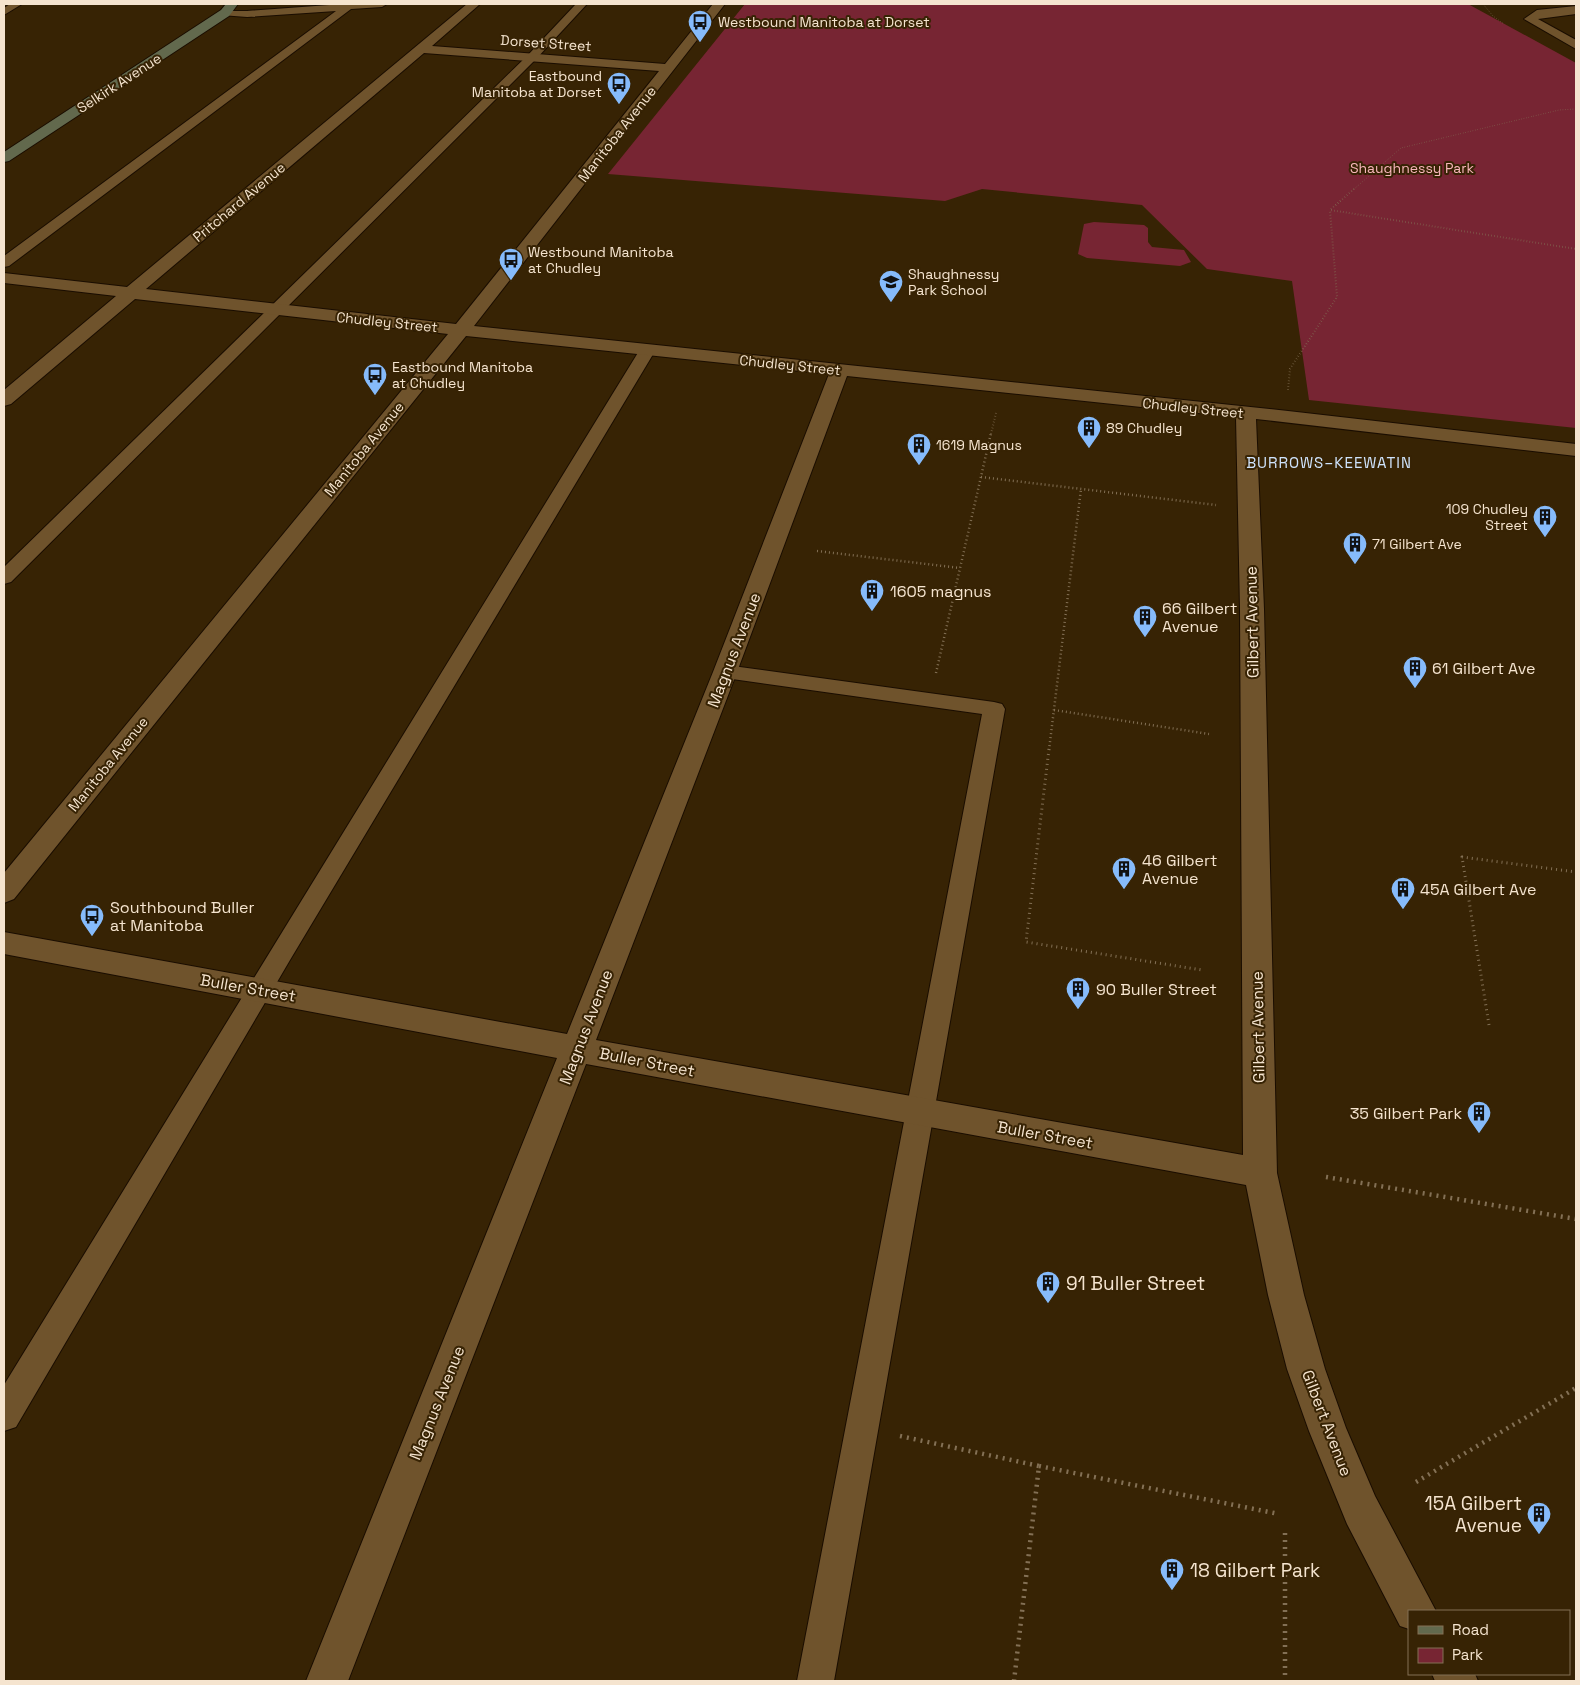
<svg xmlns="http://www.w3.org/2000/svg" width="1580" height="1685" font-family="'Space Grotesk',sans-serif">
	<rect width="100%" height="100%" fill="#372304"/>
	<g fill="#772533">
		<path d="M745 4H1468L1576 63V428L1309 400 1292 281 1207 269 1142 205 982 189 945 201 608 174Z"/>
		<path d="M1094 222 1144 225 1148 228V242L1152 247 1184 250 1191 262 1180 266 1087 258 1078 254 1084 224Z"/>
	</g>
	<g fill="none" stroke-linecap="round" stroke-linejoin="round">
		<defs>
			<g id="lane">
				<path d="M10 4H22L4 15V8Z"/>
				<path d="M343 4H387L382 7 351 9 9 266 4 267V256L336 11 247 17 221 15 220 13 221 11H247Z"/>
				<path d="M576 4H587L536 59 11 582 4 584V567L528 55Z"/>
				<path d="M647 346 653 348 655 351 290 960 16 1427 4 1431V1385L639 351 641 348Z"/>
				<path d="M725 665 994 702 1002 704 1005 709 834 1681H797L982 714 718 677 714 672 718 667Z"/>
			</g>
			<g id="street">
				<path d="M467 4H480L432 46 665 64 713 4H725L474 326 1288 411 1576 444V456L1256 419 1264 609 1277 1173 1304 1295 1325 1369 1346 1428 1375 1496 1436 1611H1409V1629L1400 1626 1347 1524 1309 1431 1287 1369 1268 1295 1246 1185 586 1064 348 1681H306L557 1058 4 954V932L567 1034 713 672 829 374 466 336 14 899 4 903V873L448 334 135 299 11 404 4 406V390L116 296 4 283V273L127 287ZM424 53 659 71 456 324 146 289ZM847 376 1236 417 1240 609 1243 1155 596 1040 737 672Z"/>
				<path d="M1576 6V14L1538 19 1576 40V49L1524 19 1537 10Z"/>
				<path d="M1432 1674H1475L1478 1681H1435Z"/>
			</g>
			<path id="secondary" d="M226 4H238L229 16 9 161 4 162V152L221 10Z"/>
		</defs>
		<use href="#lane" stroke="#1a0d00" stroke-width="2"/>
		<use href="#street" stroke="#1a0d00" stroke-width="2"/>
		<use href="#secondary" stroke="#1a0d00" stroke-width="2"/>
		<g stroke="#837055" stroke-width="1" stroke-dasharray="0.5 2" stroke-linecap="butt">
			<path d="M1483 4 1493 16 1504 24"/>
			<path d="M1353 190 1401 148 1559 110 1576 109"/>
		</g>
		<g stroke="#837055" stroke-width="2" stroke-dasharray="0.5 2.5" stroke-linecap="butt">
			<path d="M1354 189 1330 210 1576 249"/>
			<path d="M1288 390 1290 369 1337 297 1330 210"/>
			<path d="M991 434 996 413"/>
		</g>
		<g stroke="#837055" stroke-width="2.5" stroke-dasharray="1 3" stroke-linecap="butt">
			<path d="M981 477 1216 505"/>
			<path d="M817 551 960 568"/>
			<path d="M936 673 991 433"/>
			<path d="M1054 710 1209 734"/>
			<path d="M1049 750 1081 489"/>
		</g>
		<g stroke="#837055" stroke-width="3" stroke-dasharray="1 4" stroke-linecap="butt">
			<path d="M1049 749 1026 942 1202 970"/>
			<path d="M1489 1025 1462 857 1576 872"/>
		</g>
		<g stroke="#837055" stroke-width="4.5" stroke-dasharray="2 5" stroke-linecap="butt">
			<path d="M1326 1177 1576 1219"/>
			<path d="M900 1436 1039 1466 1014 1681"/>
			<path d="M1039 1466 1279 1514"/>
			<path d="M1416 1482 1576 1388"/>
			<path d="M1285 1533V1681"/>
		</g>
		<use href="#lane" fill="#6f532c" fill-rule="evenodd"/>
		<use href="#street" fill="#6f532c" fill-rule="evenodd"/>
		<use href="#secondary" fill="#62694d" fill-rule="evenodd"/>
	</g>
	<defs>
		<symbol id="bus-pin" viewBox="-11 -11 22 30"><path d="M0 17L-7.5 6A9.5 9.5 0 1 1 7.5 6Z" fill="#86bbfb" stroke="#372304"/><path d="M-5-6H5V4H4V6H2V4H-2V6H-4V4H-5ZM-3.5-4V0h7V-4ZM-3.5 1.2v1.5H-2V1.2ZM2 1.2v1.5H3.5V1.2Z" fill="#111"/></symbol>
		<symbol id="school-pin" viewBox="-11 -11 22 30"><path d="M0 17L-7.5 6A9.5 9.5 0 1 1 7.5 6Z" fill="#86bbfb" stroke="#372304"/><path d="M0-5L7-2L0 1L-7-2ZM-4 1L0 2.5L4 1V4Q0 6-4 4Z" fill="#111"/></symbol>
		<symbol id="building-pin" viewBox="-11 -11 22 30"><path d="M0 17L-7.5 6A9.5 9.5 0 1 1 7.5 6Z" fill="#86bbfb" stroke="#372304"/><path d="M-4-6H4V6H1V3H-1V6H-4ZM-2.5-4.3h1.7v1.8h-1.7ZM.8-4.3h1.7v1.8H.8ZM-2.5-1h1.7V.8h-1.7ZM.8-1h1.7V.8H.8Z" fill="#111"/></symbol>
	</defs>
	<g fill-rule="evenodd">
		<use href="#bus-pin" x="686" y="8" width="28" height="38"/>
		<use href="#bus-pin" x="605" y="70" width="28" height="38"/>
		<use href="#bus-pin" x="497" y="246" width="28" height="38"/>
		<use href="#school-pin" x="877" y="268" width="28" height="38"/>
		<use href="#bus-pin" x="361" y="361" width="28" height="38"/>
		<use href="#building-pin" x="1075" y="414" width="28" height="38"/>
		<use href="#building-pin" x="905" y="431" width="28" height="38"/>
		<use href="#building-pin" x="1531" y="503" width="28" height="38"/>
		<use href="#building-pin" x="1341" y="530" width="28" height="38"/>
		<use href="#building-pin" x="858" y="577" width="28" height="38"/>
		<use href="#building-pin" x="1131" y="603" width="28" height="38"/>
		<use href="#building-pin" x="1401" y="654" width="28" height="38"/>
		<use href="#building-pin" x="1110" y="855" width="28" height="38"/>
		<use href="#building-pin" x="1389" y="875" width="28" height="38"/>
		<use href="#bus-pin" x="78" y="902" width="28" height="38"/>
		<use href="#building-pin" x="1064" y="975" width="28" height="38"/>
		<use href="#building-pin" x="1465" y="1099" width="28" height="38"/>
		<use href="#building-pin" x="1034" y="1269" width="28" height="38"/>
		<use href="#building-pin" x="1525" y="1500" width="28" height="38"/>
		<use href="#building-pin" x="1158" y="1556" width="28" height="38"/>
	</g>
	<g text-anchor="middle" dominant-baseline="central" stroke-width="4" stroke-linejoin="round" paint-order="stroke">
		<g font-size="14" fill="#f5e4cf" stroke="#372304" text-anchor="start">
			<text x="718" y="22">Westbound Manitoba at Dorset</text>
			<text x="602" y="76" text-anchor="end">Eastbound<tspan x="602" dy="16">Manitoba at Dorset</tspan></text>
			<text x="528" y="252">Westbound Manitoba<tspan x="528" dy="16">at Chudley</tspan></text>
			<text x="908" y="274">Shaughnessy<tspan x="908" dy="16">Park School</tspan></text>
			<text x="392" y="367">Eastbound Manitoba<tspan x="392" dy="16">at Chudley</tspan></text>
			<text x="1106" y="428">89 Chudley</text>
			<text x="936" y="445">1619 Magnus</text>
			<text x="1528" y="509" text-anchor="end">109 Chudley<tspan x="1528" dy="16">Street</tspan></text>
			<text x="1372" y="544">71 Gilbert Ave</text>
		</g>
		<g font-size="14" fill="#f5e4cf" stroke="#372304">
			<text transform="translate(546 43) rotate(4)">Dorset Street</text>
			<text transform="translate(119 83) rotate(-33)">Selkirk Avenue</text>
			<text transform="translate(617 134) rotate(-52)">Manitoba Avenue</text>
			<text transform="translate(239 202) rotate(-40)">Pritchard Avenue</text>
			<text transform="translate(387 322) rotate(6)">Chudley Street</text>
			<text transform="translate(790 365) rotate(6)">Chudley Street</text>
			<text transform="translate(1193 408) rotate(6)">Chudley Street</text>
			<text transform="translate(364 449) rotate(-51)">Manitoba Avenue</text>
			<text transform="translate(108 764) rotate(-51)">Manitoba Avenue</text>
		</g>
		<g font-size="14" fill="#f8b6bb" stroke="#372304">
			<text x="1412" y="168">Shaughnessy Park</text>
		</g>
		<g font-size="15" letter-spacing="1" fill="#cfe3fc" stroke="#372304">
			<text x="1329" y="462">BURROWS–KEEWATIN</text>
		</g>
		<g font-size="16" fill="#f5e4cf" stroke="#372304" text-anchor="start">
			<text x="890" y="591">1605 magnus</text>
			<text x="1162" y="608">66 Gilbert<tspan x="1162" dy="18">Avenue</tspan></text>
			<text x="1432" y="668">61 Gilbert Ave</text>
			<text x="1142" y="860">46 Gilbert<tspan x="1142" dy="18">Avenue</tspan></text>
			<text x="1420" y="889">45A Gilbert Ave</text>
			<text x="110" y="907">Southbound Buller<tspan x="110" dy="18">at Manitoba</tspan></text>
			<text x="1096" y="989">90 Buller Street</text>
			<text x="1462" y="1113" text-anchor="end">35 Gilbert Park</text>
		</g>
		<g font-size="16" fill="#f5e4cf" stroke="#372304">
			<text transform="translate(1252 622) rotate(-91)">Gilbert Avenue</text>
			<text transform="translate(734 650) rotate(-69)">Magnus Avenue</text>
			<text transform="translate(248 988) rotate(10)">Buller Street</text>
			<text transform="translate(586 1027) rotate(-69)">Magnus Avenue</text>
			<text transform="translate(1258 1027) rotate(-91)">Gilbert Avenue</text>
			<text transform="translate(647 1062) rotate(11)">Buller Street</text>
			<text transform="translate(1045 1135) rotate(10)">Buller Street</text>
			<text transform="translate(437 1403) rotate(-68)">Magnus Avenue</text>
			<text transform="translate(1327 1423) rotate(69)">Gilbert Avenue</text>
		</g>
		<g font-size="19" fill="#f5e4cf" stroke="#372304" text-anchor="start">
			<text x="1066" y="1283">91 Buller Street</text>
			<text x="1522" y="1503" text-anchor="end">15A Gilbert<tspan x="1522" dy="22">Avenue</tspan></text>
			<text x="1190" y="1570">18 Gilbert Park</text>
		</g>
	</g>
	<rect width="1580" height="1685" fill="none" stroke="#f5e4cf" stroke-width="10"/>
	<rect x="1408" y="1610" width="162" height="65" fill="#372304" stroke="#837055"/>
	<rect x="1418" y="1626" width="25" height="8" fill="#62694d" stroke="#837055"/>
	<text x="1452" y="1635" font-size="15" fill="#f5e4cf">Road</text>
	<rect x="1418" y="1648" width="25" height="15" fill="#772533" stroke="#837055"/>
	<text x="1452" y="1660" font-size="15" fill="#f5e4cf">Park</text>
</svg>
